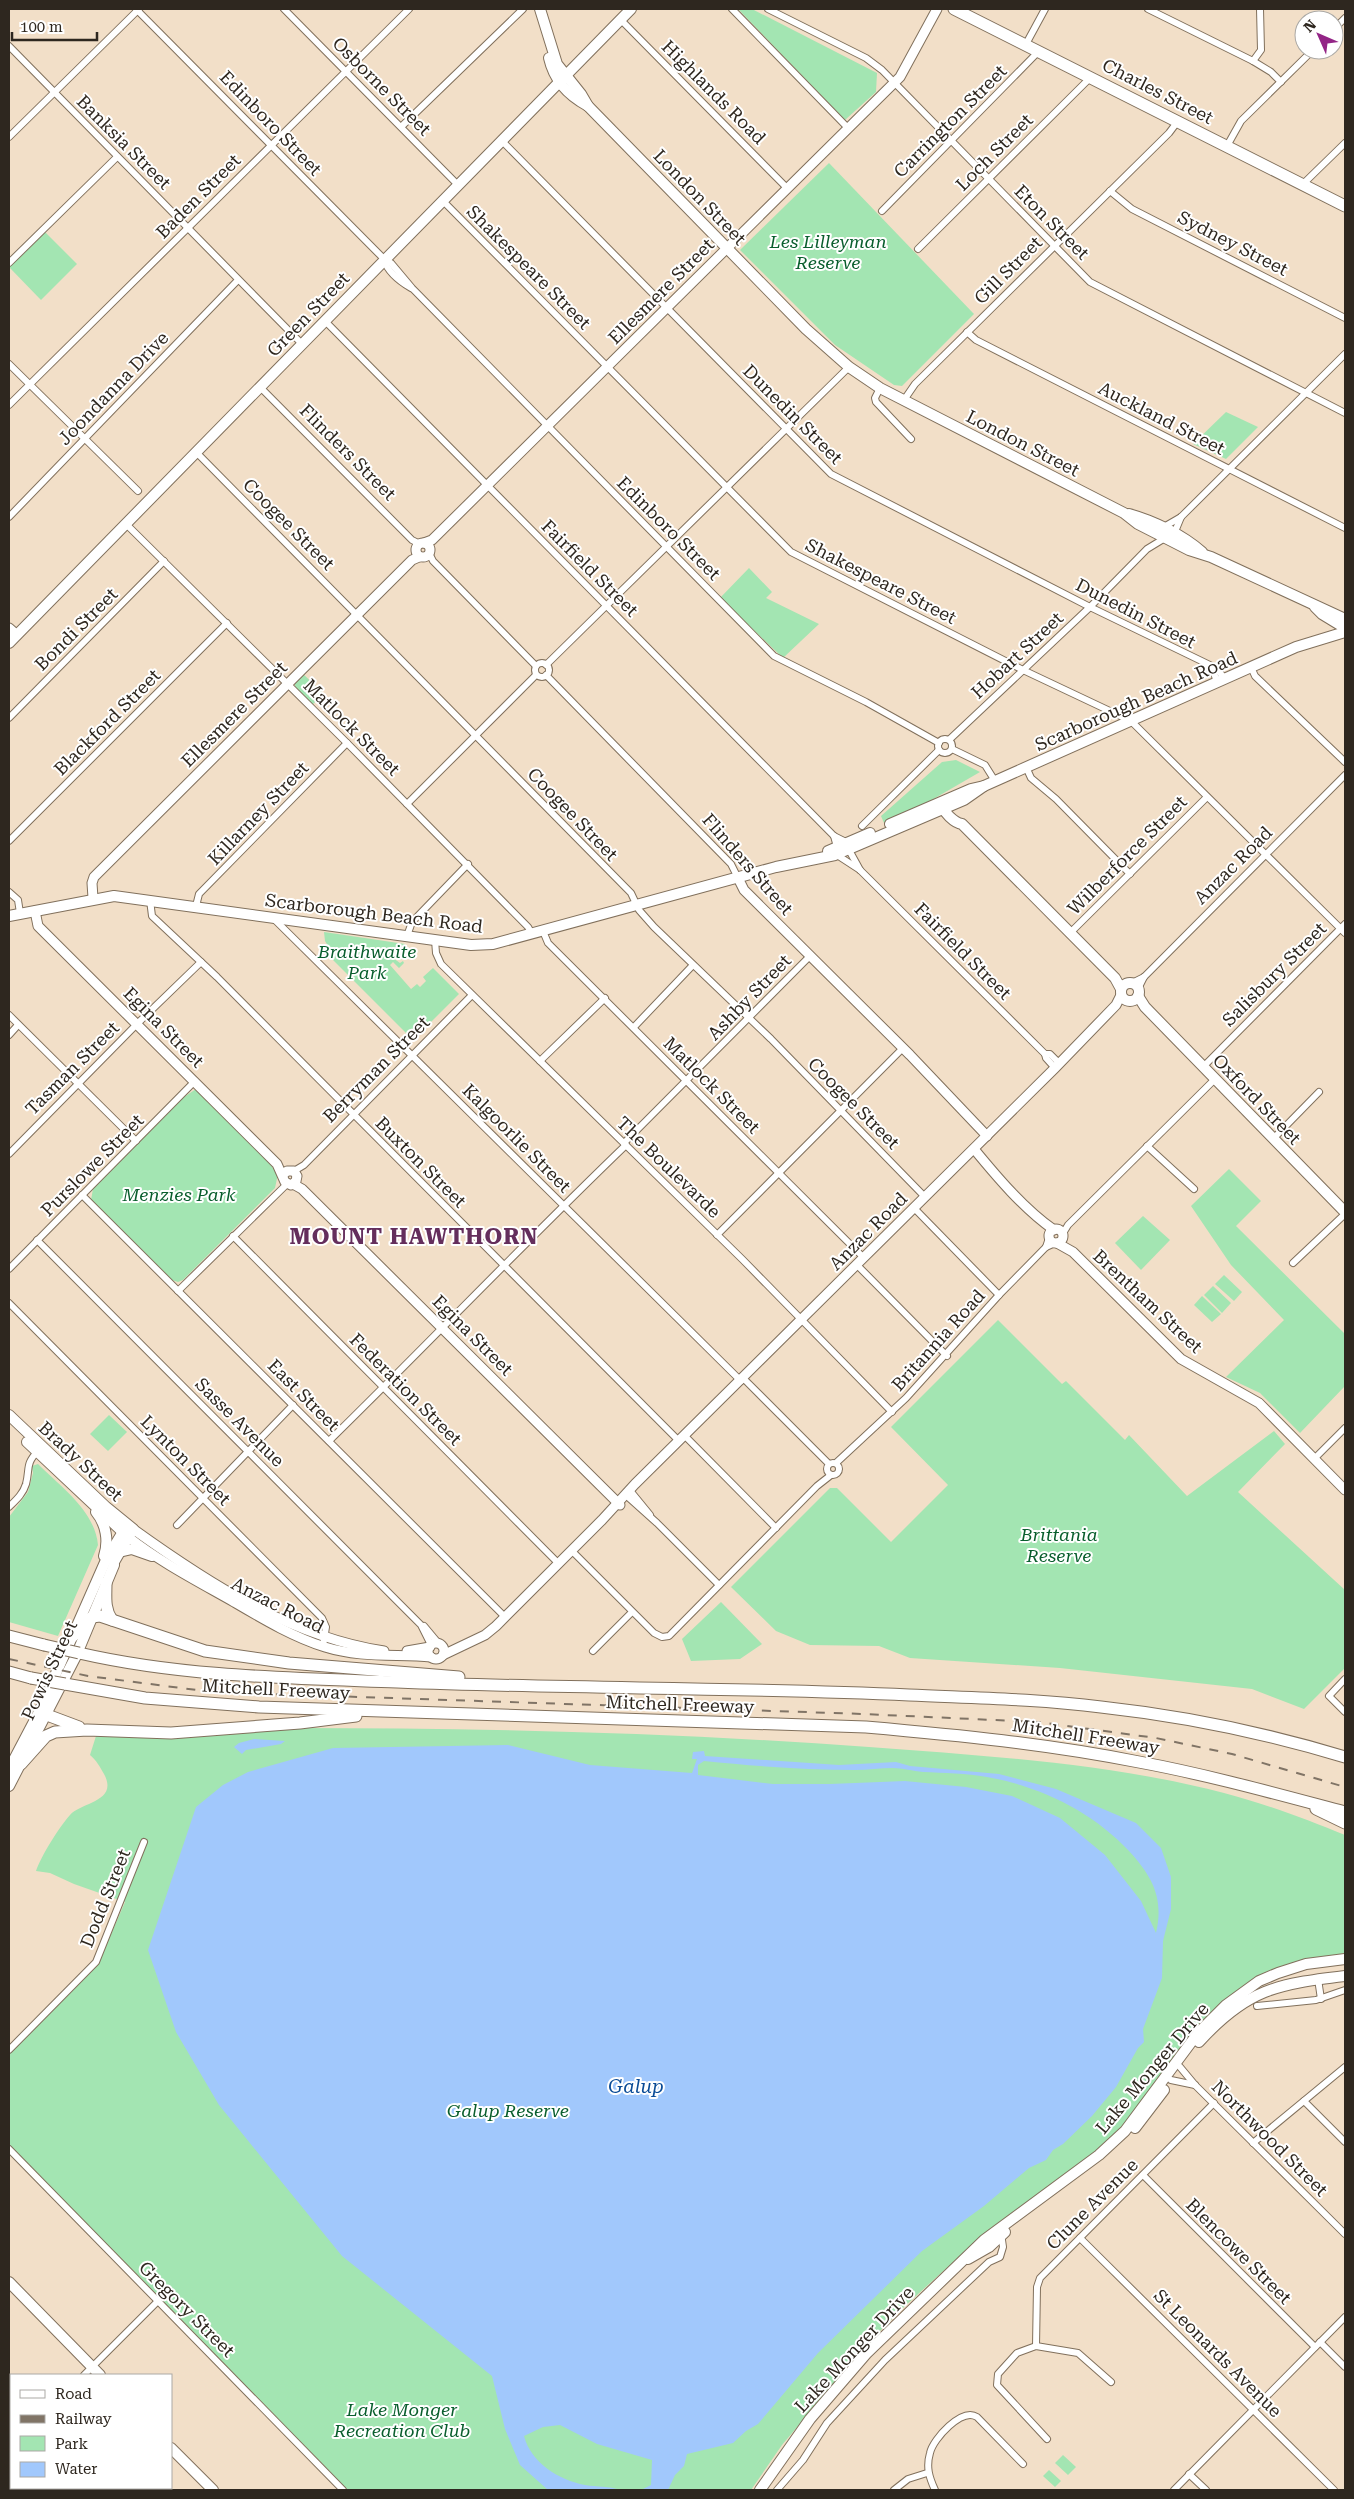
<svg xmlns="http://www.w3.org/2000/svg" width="1354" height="2499" font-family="'Roboto Serif',serif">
	<rect width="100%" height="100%" fill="#f2dfc8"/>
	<g fill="#a3e5b2">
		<path d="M738 9H752L877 73 876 92 845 120Z"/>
		<path d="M829 163 974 314 902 386 894 385 835 345 740 250Z"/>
		<path d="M44 231 77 264 41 300 9 267Z"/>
		<path d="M1226 412 1258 427 1226 459 1193 444Z"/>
		<path d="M749 568 772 592 766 598 819 624 783 658 720 598Z"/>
		<path d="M301 672 324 694 312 705 295 687V680Z"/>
		<path d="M956 760 980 772 923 805 884 823 881 816 942 762Z"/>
		<path d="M324 932 405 944 393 958 400 963 403 961 404 963 399 968 393 962 390 965 411 989 417 984 420 987 426 981 423 977 433 968 459 994 413 1040 330 957 333 954 325 941Z"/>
		<path d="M196 1089 255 1146 278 1174 275 1188 183 1280 178 1282 172 1280 91 1200 93 1189 184 1097Z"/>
		<path d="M1229 1169 1261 1201 1236 1226 1345 1334V1386L1300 1433 1260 1393 1226 1377 1284 1320 1231 1265 1191 1206Z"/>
		<path d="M1143 1216 1170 1240 1141 1270 1115 1243Z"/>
		<path d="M1224 1275 1242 1292 1234 1301 1215 1284Z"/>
		<path d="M1213 1286 1231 1303 1222 1313 1204 1295Z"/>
		<path d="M1202 1296 1221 1314 1212 1322 1194 1305Z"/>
		<path d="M998 1320 1062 1384 1066 1381 1125 1440 1129 1435 1187 1496 1274 1431 1285 1444 1238 1492 1345 1590V1668L1304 1709 1252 1689 1060 1668 910 1658 879 1646 810 1645 776 1631 731 1587 830 1488H837L891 1542 948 1485 891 1427Z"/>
		<path d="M109 1415 127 1432 108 1451 90 1434Z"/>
		<path d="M38 1464C61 1487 95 1511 98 1545L58 1636 9 1622V1517L28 1492 33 1473 32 1466Z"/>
		<path d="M721 1602 762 1644 740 1659 691 1661 682 1639Z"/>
		<path d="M291 1728C484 1728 677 1733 869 1747 987 1756 1109 1763 1224 1793 1263 1803 1308 1820 1345 1835V1953L1304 1961 1230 1996 1109 2142 963 2253 905 2306 867 2344 782 2445 751 2490H348L9 2145V2054L98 1964 125 1902 74 1884 50 1873 36 1871C41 1856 60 1826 70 1815 81 1802 119 1802 104 1774 100 1767 97 1761 90 1755L96 1736 168 1739Z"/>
		<path d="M1063 2455 1076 2467 1068 2475 1055 2463Z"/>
		<path d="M1049 2470 1061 2481 1055 2487 1043 2476Z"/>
	</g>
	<g fill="#a1c8fc" fill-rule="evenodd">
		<path d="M254 1739 285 1741 281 1744 246 1750 242 1754 234 1747 239 1743Z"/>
		<path d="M508 1745 590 1765 692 1773 697 1759H692L693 1752 704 1751 705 1756 839 1765 896 1762 910 1766 999 1774 1056 1789 1136 1823 1161 1848 1171 1877V1909L1163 1941 1162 1978 1143 2029 1144 2042 1138 2048 1116 2087 1092 2116 1063 2144 1053 2150 1046 2160 1029 2168 984 2206 922 2251 818 2353 758 2424 746 2431 733 2443 687 2454 684 2466 675 2475 668 2490H641L651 2485 652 2460 597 2444 560 2425 543 2427 524 2436C531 2463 559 2480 585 2485 597 2487 609 2486 620 2490H548L520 2465 505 2429 492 2376 342 2256 219 2105 176 2032 148 1950 196 1807 223 1785 248 1772 333 1748ZM704 1761C753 1766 805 1770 855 1770 868 1770 880 1768 893 1768 902 1768 913 1771 923 1772 944 1773 966 1773 987 1777 1040 1786 1093 1812 1129 1851 1153 1877 1164 1899 1156 1933L1141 1901 1105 1855 1060 1818 1012 1796 966 1787 905 1781 830 1784H773L698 1775V1765Z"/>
	</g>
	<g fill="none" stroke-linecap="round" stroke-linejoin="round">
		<defs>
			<g id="street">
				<path d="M136 9 384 259 391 263 412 288 774 656 866 702 939 743"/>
				<path d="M284 9 457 184"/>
				<path d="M732 9 847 127"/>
				<path d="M768 9 866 58 882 70 1090 282 1345 413"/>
				<path d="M1148 9 1253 61 1271 72 1281 82"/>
				<path d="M620 19 786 187"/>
				<path d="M1334 29 1345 18"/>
				<path d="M1026 44 1045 9"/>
				<path d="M9 46 302 344"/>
				<path d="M1253 61 1261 50 1260 9"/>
				<path d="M402 126 523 9"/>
				<path d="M9 137 139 9"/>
				<path d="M501 140 831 474 1090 607 1216 668 1225 679"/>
				<path d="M1227 146 1241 121 1313 50"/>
				<path d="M1303 184 1345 143"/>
				<path d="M1110 191 1132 209 1345 318"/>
				<path d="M442 200 791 552 1023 670 1131 721 1345 933"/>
				<path d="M882 211 1039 51"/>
				<path d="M918 249 1091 77"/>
				<path d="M384 260C388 272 399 281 411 288"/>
				<path d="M9 263 117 157"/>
				<path d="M325 321 834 836 848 843"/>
				<path d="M967 332 976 340 1345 528"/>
				<path d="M9 364 138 491"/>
				<path d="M260 387 412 540 420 544"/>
				<path d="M880 388 875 398 876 402 911 439"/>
				<path d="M904 400 915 384 1169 133 1178 121"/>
				<path d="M9 405 409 9"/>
				<path d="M196 452 631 893 639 910 654 927 771 1039 925 1197"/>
				<path d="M9 517 238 280"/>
				<path d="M126 524 347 743 528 927 532 934"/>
				<path d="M1162 528 1181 517 1345 354"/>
				<path d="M1174 534 1181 517"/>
				<path d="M429 553 433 561 536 666"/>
				<circle cx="542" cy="670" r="7"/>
				<path d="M546 665 849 367"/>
				<path d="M1206 666 1214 673 1217 682"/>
				<path d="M1251 667 1255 676 1345 762"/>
				<path d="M546 675 731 864 738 878"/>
				<path d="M9 718 164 561"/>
				<circle cx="945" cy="746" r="7"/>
				<path d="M950 739 1090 607 1147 549 1165 538"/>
				<path d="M952 749 985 765 995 781"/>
				<path d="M1026 767 1031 778 1056 799 1130 874"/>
				<path d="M407 804 536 675"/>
				<path d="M862 826 939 750"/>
				<path d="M834 836 837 847 849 850 860 870"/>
				<path d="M9 841 227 623"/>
				<path d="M837 855 860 870 1045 1054H1050L1059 1063"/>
				<path d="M9 892 18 900 20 913"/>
				<path d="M150 900 152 916 217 977 679 1441"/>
				<path d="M196 906 199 894 347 743"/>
				<path d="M273 918 741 1381"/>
				<path d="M543 931 548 943 864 1258"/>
				<path d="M1069 934 1207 797"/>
				<path d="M407 936 412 922 468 864"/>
				<path d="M435 940 436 953 441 964 742 1259 892 1412"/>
				<path d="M1132 983 1144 977 1345 775"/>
				<path d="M1138 989 1144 977"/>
				<path d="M9 1015 136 1141"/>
				<path d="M634 1027 693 965"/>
				<path d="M9 1035 18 1025"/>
				<path d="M1045 1054 1046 1058 1055 1068"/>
				<path d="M540 1061 605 998"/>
				<path d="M1203 1067 1345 924"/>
				<path d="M1273 1139 1319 1092"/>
				<path d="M624 1143 810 956"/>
				<path d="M1147 1146 1194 1189"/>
				<path d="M9 1154 138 1023 201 962"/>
				<path d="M294 1171 304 1165 472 995"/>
				<path d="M82 1195 505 1617"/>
				<path d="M914 1208 999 1295"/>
				<path d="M717 1235 903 1048"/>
				<path d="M1062 1235 1068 1225 1215 1079"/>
				<path d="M233 1236 559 1564"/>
				<path d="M37 1240 421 1625 431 1645"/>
				<path d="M1046 1247 1049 1238"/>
				<path d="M1293 1263 1345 1214"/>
				<path d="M857 1265 947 1356"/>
				<path d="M9 1269 195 1081"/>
				<path d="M178 1291 287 1184"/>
				<path d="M9 1303 322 1618 326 1627 323 1646"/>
				<path d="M743 1378 829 1464"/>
				<path d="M685 1436 776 1528"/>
				<path d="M329 1441C429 1343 525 1242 626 1145"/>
				<path d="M1314 1459 1345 1428"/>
				<circle cx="833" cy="1469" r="6"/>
				<path d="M836 1463 906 1398 999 1295 1046 1247 1055 1243"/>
				<path d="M632 1493 650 1515"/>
				<path d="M628 1497 657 1523 719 1585"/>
				<path d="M9 1507C16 1500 23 1494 26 1484 30 1469 25 1464 38 1451"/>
				<path d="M177 1525 293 1405"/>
				<path d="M572 1551 654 1633 662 1637 669 1636 817 1486 831 1475"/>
				<path d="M424 1626 439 1644"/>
				<path d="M593 1651 632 1612"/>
				<path d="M1345 1679 1329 1696 1345 1712"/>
				<path d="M1318 1979 1321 1999"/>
				<path d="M1257 2006 1316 2000 1345 1990"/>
				<path d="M9 2050 96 1962 144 1842"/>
				<path d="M1180 2067 1195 2085 1345 2234"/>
				<path d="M1171 2080 1195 2085"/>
				<path d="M1304 2101 1345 2142"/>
				<path d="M1253 2143 1345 2067"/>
				<path d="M9 2149 343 2490"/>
				<path d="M1143 2175 1315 2347"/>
				<path d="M1080 2238 1334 2490"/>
				<path d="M1320 2342 1345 2367"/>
				<path d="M1036 2346 1037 2287 1040 2278 1214 2103"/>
				<path d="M84 2375 157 2302"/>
				<path d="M9 2420 11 2423"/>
				<path d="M1047 2439 997 2385 998 2374 1017 2353 1036 2346 1078 2353 1111 2382"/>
				<path d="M9 2452 11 2449"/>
				<path d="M1189 2474 1206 2490"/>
				<path d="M75 2488 77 2490"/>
				<path d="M777 2490 803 2460 827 2423 885 2360 989 2262 1000 2257 1003 2247 1001 2233"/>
				<path d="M894 2490 908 2479 927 2473"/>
				<path d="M935 2490C929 2477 926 2467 930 2453 933 2439 962 2407 977 2417L1023 2464"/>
				<path d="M1174 2490 1345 2317"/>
			</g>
			<g id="secondary">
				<circle cx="423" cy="550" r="7"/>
				<path d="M424 543 432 540 900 77 937 9"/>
				<path d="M9 628 17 635"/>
				<path d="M738 878 744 890 910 1055 987 1136"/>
				<path d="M93 898 92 883 94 877 412 560 419 557"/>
				<path d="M35 911 38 926 277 1164 285 1182 291 1185 296 1181 297 1176 294 1171H287L283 1175"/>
				<path d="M974 1149C997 1177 1024 1209 1054 1230"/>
				<path d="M293 1184 302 1189 620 1505"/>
				<circle cx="1056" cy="1236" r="7"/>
				<path d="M1057 1243 1073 1252 1181 1359 1259 1403 1345 1490"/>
				<path d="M133 1529C208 1583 291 1637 384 1651"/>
				<path d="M127 1536C160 1562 197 1581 234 1602 263 1619 293 1637 325 1647 360 1658 395 1654 431 1657"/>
				<circle cx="436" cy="1651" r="8"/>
				<path d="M407 1651 430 1647"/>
				<path d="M443 1655 485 1635 496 1626 602 1520 635 1484 1055 1068 1116 1005 1121 995"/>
			</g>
			<g id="primary">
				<path d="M540 9 557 64 581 94 588 106 806 329 849 367 880 388 1124 513 1138 524 1189 550 1211 557 1345 619"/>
				<path d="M549 58C554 80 569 96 588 106"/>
				<path d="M1129 514C1154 521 1183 535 1202 552"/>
				<path d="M1315 607 1322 614 1345 628"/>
				<path d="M9 643 631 9"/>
				<path d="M940 804C944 812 954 823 962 824L1115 978 1121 989"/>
				<path d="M890 824 971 789 984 786 1296 647 1345 632"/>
				<path d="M828 851 870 833"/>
				<path d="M9 916 114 896 471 945 493 944 776 867 835 855 964 800 984 786"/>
				<circle cx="1130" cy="992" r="9"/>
				<path d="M1138 996 1145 1007 1345 1212"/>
				<path d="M9 1415 106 1507 133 1529 114 1562"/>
				<path d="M27 1442 127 1536"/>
				<path d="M96 1512C106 1524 109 1541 104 1556"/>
				<path d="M119 1552 132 1549 152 1556"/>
				<path d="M107 1558 124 1530"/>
				<path d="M9 1769 39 1712 106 1560"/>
				<path d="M9 1786 76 1656 114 1565"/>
				<path d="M1199 2042C1247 1989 1277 1984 1345 1976"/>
				<path d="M1135 2128 1164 2090"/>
				<path d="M968 2259 989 2247 1005 2232"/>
				<path d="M9 2282 100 2375"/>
				<path d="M171 2448 213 2490"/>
				<path d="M760 2490 810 2419 866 2354 984 2240 1099 2155 1125 2131 1198 2033 1226 2005 1259 1981 1278 1973 1306 1964 1345 1959"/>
			</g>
			<g id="highway">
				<path d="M954 9 1345 206"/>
				<path d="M106 1583C106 1596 104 1609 112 1620"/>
				<path d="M9 1636 44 1645"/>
				<path d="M72 1637 92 1617 100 1616 205 1651 289 1663 459 1677"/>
				<path d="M79 1653C183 1677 291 1678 397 1682 568 1689 739 1687 909 1695 973 1698 1037 1699 1101 1707 1183 1716 1266 1733 1345 1757"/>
				<path d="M9 1672 31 1678"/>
				<path d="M65 1684 145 1698 259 1707 866 1727C957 1735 1049 1744 1139 1762 1209 1775 1277 1794 1345 1812"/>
				<path d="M39 1712 79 1727"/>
				<path d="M21 1764 46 1736 55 1732 87 1730 171 1733 300 1723 356 1716"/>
				<path d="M1316 1809 1345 1823"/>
			</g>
		</defs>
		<use href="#street" stroke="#81705c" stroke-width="8"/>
		<use href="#secondary" stroke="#81705c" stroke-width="11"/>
		<use href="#primary" stroke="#81705c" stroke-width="12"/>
		<use href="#highway" stroke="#81705c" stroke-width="13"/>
		<use href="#street" stroke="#fff" stroke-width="6"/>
		<use href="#secondary" stroke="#fff" stroke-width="9"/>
		<use href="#primary" stroke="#fff" stroke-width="10"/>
		<use href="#highway" stroke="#fff" stroke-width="11"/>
		<path stroke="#807466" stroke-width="2" stroke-dasharray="9 9" stroke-linecap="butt" d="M9 1659 88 1676 212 1692 863 1714 1038 1722 1156 1738 1232 1754 1345 1787"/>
		<defs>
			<g id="highway-bridge">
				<path d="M44 1645 79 1653"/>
				<path d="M31 1678 65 1684"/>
			</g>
		</defs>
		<use href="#highway-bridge" stroke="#81705c" stroke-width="13" stroke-linecap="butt"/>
		<use href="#highway-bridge" stroke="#fff" stroke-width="11"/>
	</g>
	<g text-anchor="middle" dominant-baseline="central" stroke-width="4" stroke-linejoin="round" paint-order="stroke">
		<g font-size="18" fill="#2e271f" stroke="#fff">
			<text transform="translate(382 86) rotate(45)">Osborne Street</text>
			<text transform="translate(1158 91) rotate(27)">Charles Street</text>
			<text transform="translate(714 92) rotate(45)">Highlands Road</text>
			<text transform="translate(950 121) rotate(-45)">Carrington Street</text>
			<text transform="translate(271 123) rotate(46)">Edinboro Street</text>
			<text transform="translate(124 142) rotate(45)">Banksia Street</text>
			<text transform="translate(994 152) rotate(-45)">Loch Street</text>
			<text transform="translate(198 196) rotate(-45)">Baden Street</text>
			<text transform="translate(700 197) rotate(46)">London Street</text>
			<text transform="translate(1052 222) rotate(45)">Eton Street</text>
			<text transform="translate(1233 243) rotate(27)">Sydney Street</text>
			<text transform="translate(529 267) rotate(45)">Shakespeare Street</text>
			<text transform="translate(1008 270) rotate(-45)">Gill Street</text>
			<text transform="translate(661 291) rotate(-45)">Ellesmere Street</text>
			<text transform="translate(308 314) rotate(-46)">Green Street</text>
			<text transform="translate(113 388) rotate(-46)">Joondanna Drive</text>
			<text transform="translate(793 414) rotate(45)">Dunedin Street</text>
			<text transform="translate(1162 418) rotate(27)">Auckland Street</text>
			<text transform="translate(1023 443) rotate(27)">London Street</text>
			<text transform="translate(348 452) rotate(45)">Flinders Street</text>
			<text transform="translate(289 524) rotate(45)">Coogee Street</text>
			<text transform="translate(669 528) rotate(45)">Edinboro Street</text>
			<text transform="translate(590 568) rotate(45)">Fairfield Street</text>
			<text transform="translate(881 581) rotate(27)">Shakespeare Street</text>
			<text transform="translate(1136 613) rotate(27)">Dunedin Street</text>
			<text transform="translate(76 629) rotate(-45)">Bondi Street</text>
			<text transform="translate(1017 655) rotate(-43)">Hobart Street</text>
			<text transform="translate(1136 701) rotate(-24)">Scarborough Beach Road</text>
			<text transform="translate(234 714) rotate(-45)">Ellesmere Street</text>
			<text transform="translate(107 722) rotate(-45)">Blackford Street</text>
			<text transform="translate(352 727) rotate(45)">Matlock Street</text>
			<text transform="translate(258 813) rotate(-46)">Killarney Street</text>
			<text transform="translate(573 814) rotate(46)">Coogee Street</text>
			<text transform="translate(1127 855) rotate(-45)">Wilberforce Street</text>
			<text transform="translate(748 864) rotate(49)">Flinders Street</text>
			<text transform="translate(1233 865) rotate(-45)">Anzac Road</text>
			<text transform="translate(374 913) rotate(7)">Scarborough Beach Road</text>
			<text transform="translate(963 951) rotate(45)">Fairfield Street</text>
			<text transform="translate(1274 974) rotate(-45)">Salisbury Street</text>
			<text transform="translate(749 997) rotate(-46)">Ashby Street</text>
			<text transform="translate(164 1027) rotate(45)">Egina Street</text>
			<text transform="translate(72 1068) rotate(-45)">Tasman Street</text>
			<text transform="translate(376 1069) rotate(-45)">Berryman Street</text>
			<text transform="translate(712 1085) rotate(45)">Matlock Street</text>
			<text transform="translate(1257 1099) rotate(46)">Oxford Street</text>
			<text transform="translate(854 1103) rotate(45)">Coogee Street</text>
			<text transform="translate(517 1138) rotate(45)">Kalgoorlie Street</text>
			<text transform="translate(421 1162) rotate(45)">Buxton Street</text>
			<text transform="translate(92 1165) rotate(-45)">Purslowe Street</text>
			<text transform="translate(669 1167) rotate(44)">The Boulevarde</text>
			<text transform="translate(868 1231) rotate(-45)">Anzac Road</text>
			<text transform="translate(1148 1301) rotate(43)">Brentham Street</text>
			<text transform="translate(473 1335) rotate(45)">Egina Street</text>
			<text transform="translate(938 1340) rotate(-48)">Britannia Road</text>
			<text transform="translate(406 1389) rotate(45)">Federation Street</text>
			<text transform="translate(304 1395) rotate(45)">East Street</text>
			<text transform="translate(240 1422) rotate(45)">Sasse Avenue</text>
			<text transform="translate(186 1460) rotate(45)">Lynton Street</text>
			<text transform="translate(81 1461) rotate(43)">Brady Street</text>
			<text transform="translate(278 1605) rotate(27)">Anzac Road</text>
			<text transform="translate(49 1670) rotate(-65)">Powis Street</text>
			<text transform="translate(276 1689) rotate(3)">Mitchell Freeway</text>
			<text transform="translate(680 1704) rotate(2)">Mitchell Freeway</text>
			<text transform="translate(1086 1736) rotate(9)">Mitchell Freeway</text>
			<text transform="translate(105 1898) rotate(-68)">Dodd Street</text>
			<text transform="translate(1152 2068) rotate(-50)">Lake Monger Drive</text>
			<text transform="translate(1270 2138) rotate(45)">Northwood Street</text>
			<text transform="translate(1092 2204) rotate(-45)">Clune Avenue</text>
			<text transform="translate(1239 2251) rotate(45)">Blencowe Street</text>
			<text transform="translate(187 2309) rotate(45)">Gregory Street</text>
			<text transform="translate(854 2349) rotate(-47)">Lake Monger Drive</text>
			<text transform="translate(1218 2353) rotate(45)">St Leonards Avenue</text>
		</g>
		<g font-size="18" font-style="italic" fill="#095e2d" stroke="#fff">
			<text x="828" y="241">Les Lilleyman<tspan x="828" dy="21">Reserve</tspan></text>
			<text x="367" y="951">Braithwaite<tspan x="367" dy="21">Park</tspan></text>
			<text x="179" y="1194">Menzies Park</text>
			<text x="1059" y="1534">Brittania<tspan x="1059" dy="21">Reserve</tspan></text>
			<text x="508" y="2110">Galup Reserve</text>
			<text x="402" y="2409">Lake Monger<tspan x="402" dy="21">Recreation Club</tspan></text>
		</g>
		<g font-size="19" font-style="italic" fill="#0a4b96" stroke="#fff">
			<text x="636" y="2086">Galup</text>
		</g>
		<g font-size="22" font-weight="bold" letter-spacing="1" fill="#642e5c" stroke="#fff">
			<text x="414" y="1236">MOUNT HAWTHORN</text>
		</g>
	</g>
	<rect width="1354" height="2499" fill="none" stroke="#2e271f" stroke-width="20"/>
	<rect x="10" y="2374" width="162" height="115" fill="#ffffff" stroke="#aba9a5"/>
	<rect x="20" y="2390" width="25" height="8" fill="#ffffff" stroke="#aba9a5"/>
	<text x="55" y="2399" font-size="15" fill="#2e271f">Road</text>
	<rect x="20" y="2415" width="25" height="8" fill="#807466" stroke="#aba9a5"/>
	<text x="55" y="2424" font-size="15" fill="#2e271f">Railway</text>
	<rect x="20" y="2436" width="25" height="15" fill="#a3e5b2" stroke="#aba9a5"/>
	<text x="55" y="2449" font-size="15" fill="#2e271f">Park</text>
	<rect x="20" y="2462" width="25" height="15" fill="#a1c8fc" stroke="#aba9a5"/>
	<text x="55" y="2474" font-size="15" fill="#2e271f">Water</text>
	<g transform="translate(1319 35) rotate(315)"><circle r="24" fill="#ffffff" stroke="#aba9a5"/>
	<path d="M0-4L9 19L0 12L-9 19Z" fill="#932586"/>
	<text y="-8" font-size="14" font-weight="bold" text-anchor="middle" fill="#2e271f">N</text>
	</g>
	<path d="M12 32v8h85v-8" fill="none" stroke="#2e271f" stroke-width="2.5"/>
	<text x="20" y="32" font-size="15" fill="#2e271f" stroke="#ffffff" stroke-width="4" paint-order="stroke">100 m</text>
</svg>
